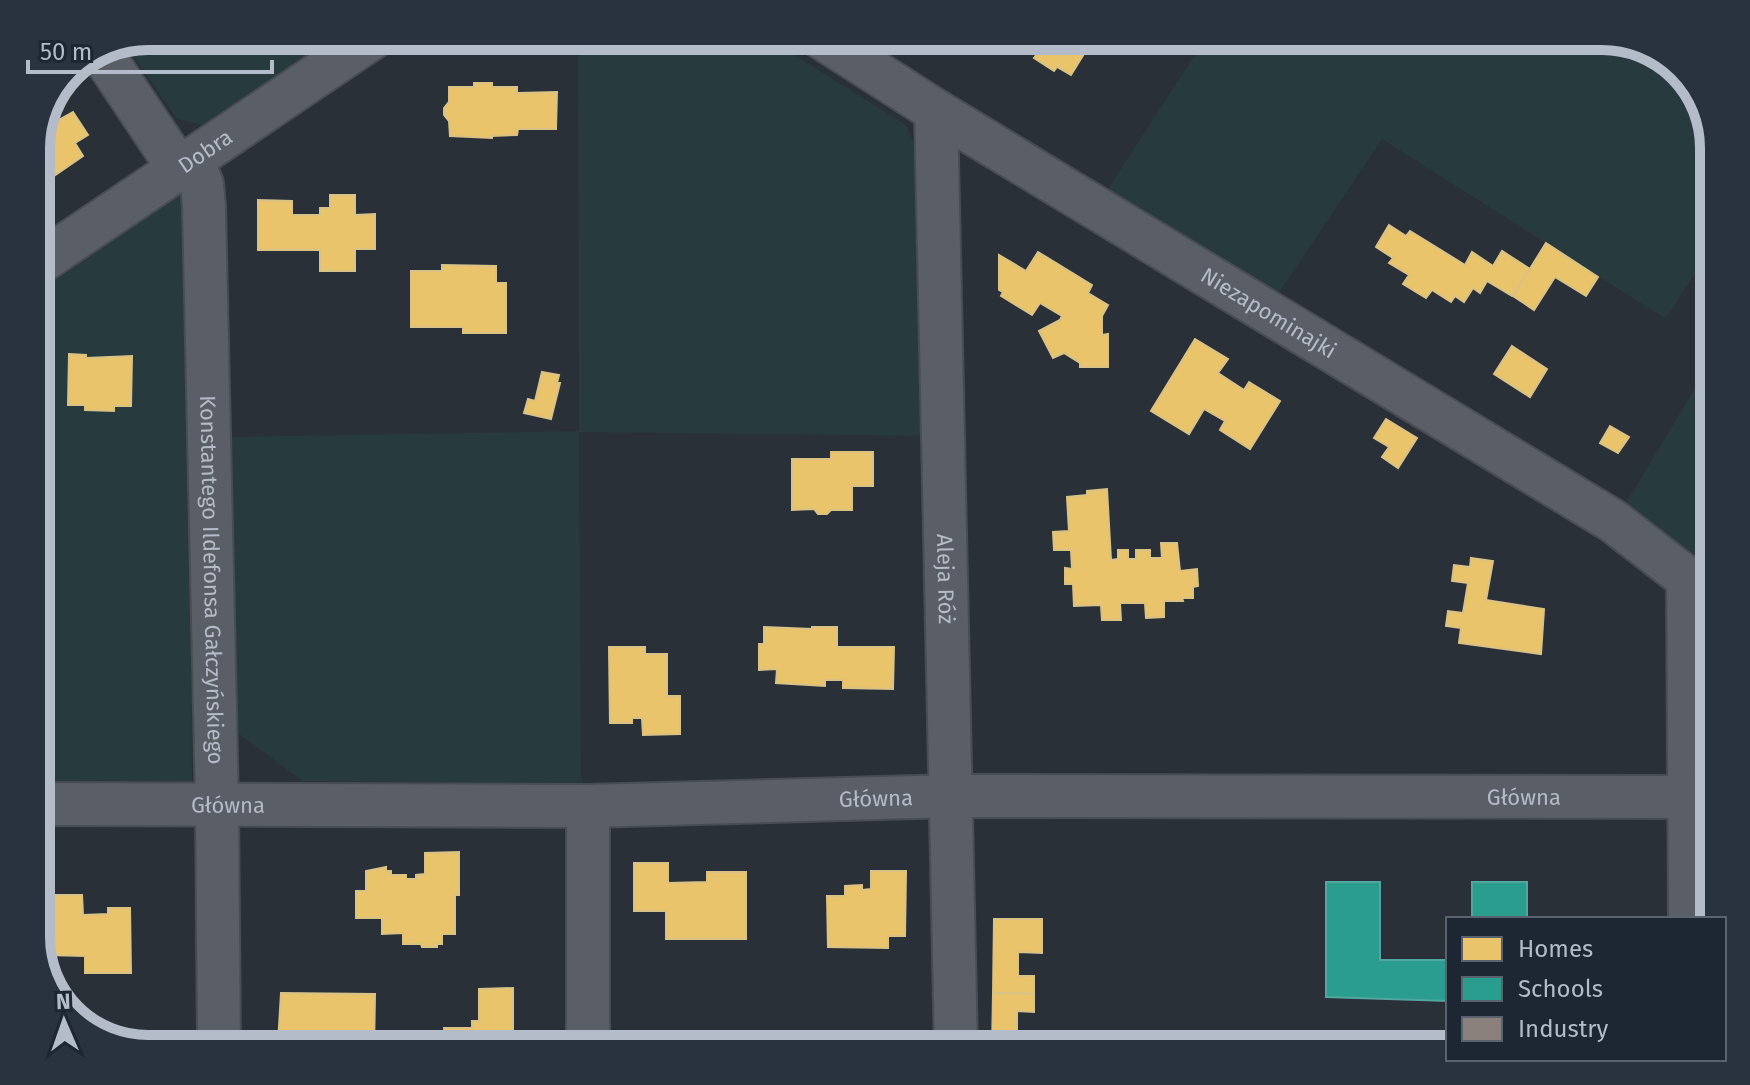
<svg xmlns="http://www.w3.org/2000/svg" width="1750" height="1085" font-family="'Fira Sans',sans-serif">
	<rect width="100%" height="100%" fill="#2a3038"/>
	<g fill="#273a3e">
		<path d="M149 36H350L208 126 177 119 126 45Z"/>
		<path d="M578 36H764L906 125 924 168 925 436 579 432 581 773 583 784 303 781 228 726 226 437 579 431Z"/>
		<path d="M1207 36H1601L1627 43 1688 81 1699 92 1714 142V243L1666 319 1382 139 1276 297 1106 192Z"/>
		<path d="M189 190 192 786H36V289Z"/>
		<path d="M1714 357V566L1623 508Z"/>
	</g>
	<g fill="#e9c46a" stroke="#d9c286" stroke-width="2">
		<path d="M1028 36H1095L1071 75 1057 67 1054 71 1034 58 1037 54 1022 45Z"/>
		<path d="M474 83H492V87H517V93L557 92 556 129H518L517 135 492 136V138L450 136 449 121 444 115V108L449 102V87H474Z"/>
		<path d="M73 112 88 135 75 143 83 156 45 182 36 169V142L41 130Z"/>
		<path d="M330 195H355V215L375 214V249H355V271H320V250H258V200L292 201V215H320V208H330Z"/>
		<path d="M1389 225 1406 236 1410 231 1465 265 1472 252 1493 266 1502 251 1530 269 1512 296 1487 281 1480 293 1473 288 1464 302 1455 296 1451 302 1432 290 1426 298 1403 284 1409 275 1389 263 1393 258 1376 247Z"/>
		<path d="M1546 243 1598 277 1586 296 1555 277 1534 310 1513 296Z"/>
		<path d="M1038 252 1092 285 1088 293 1108 305 1102 316V335L1108 334V367H1080V363L1064 353 1053 358 1039 331 1060 320 1062 316 1040 303 1032 315 1001 296 1003 292 999 290V255L1026 271Z"/>
		<path d="M442 265 496 266V283H506V333H463V327H411V271H442Z"/>
		<path d="M1195 339 1228 359 1218 373 1244 390 1249 382 1280 401 1250 449 1220 430 1225 421 1204 409 1189 434 1151 411Z"/>
		<path d="M1512 346 1547 369 1530 397 1494 374Z"/>
		<path d="M69 354 86 355V358L132 356 131 406H114V411L85 410V405H68Z"/>
		<path d="M542 372 559 375 557 383H560L551 419 524 413 528 399 535 401Z"/>
		<path d="M1386 419 1417 438 1398 468 1382 457 1389 447 1374 438Z"/>
		<path d="M1610 426 1629 437 1618 453 1600 443Z"/>
		<path d="M831 452H873V486H852V510H831L827 514H818L814 509 792 510V459H831Z"/>
		<path d="M1107 489 1111 560 1118 559V550H1128V559H1136V550H1150V558H1162L1161 543H1177L1180 571 1197 569 1198 586 1193 587V598H1182L1183 601H1164V617L1146 618 1145 603H1120L1121 620H1102L1101 605 1074 606 1073 584H1065V568L1072 569 1071 550H1054L1053 532 1069 531 1067 497 1087 495V491Z"/>
		<path d="M1471 558 1493 561 1486 600 1544 609 1541 654 1459 643 1461 628 1446 626 1448 611 1463 613 1468 583 1452 581 1454 565 1470 567Z"/>
		<path d="M764 627 812 629V627H837V647H894L893 689 843 688V680H825V686L776 683 777 669 759 670V644H764Z"/>
		<path d="M609 647H645V654H667V696H680V734L643 735 642 718H632V723H610Z"/>
		<path d="M459 852V895H455V934H442V944H437V947H422L421 944H403V933L382 934V918H356V891H366V871L386 867V871H391V875H406V879H416V875L425 874V853Z"/>
		<path d="M634 863H668V883L707 882V872H746V939H666V911H634Z"/>
		<path d="M871 871H906L905 936H888V948L828 947 827 896H845V886L862 885V890L871 889Z"/>
		<path d="M47 895H82L83 915 108 914V908H130L131 973H85V956L48 955Z"/>
		<path d="M994 919H1042V953L1018 952V976H1034V994L993 993Z"/>
		<path d="M513 988V1049H445L444 1028H472V1021H479V989Z"/>
		<path d="M281 993 375 994 374 1049H268V1043H278Z"/>
		<path d="M993 993 1034 994V1012L1017 1011V1036H1041V1049H992Z"/>
	</g>
	<g fill="#2a9d8f" stroke="#53a6a0" stroke-width="2">
		<path d="M1326 882H1380V960H1448V1001L1326 997Z"/>
		<rect x="1472" y="882" width="55" height="37"/>
	</g>
	<path fill="#8a817c" stroke="#979393" stroke-width="2" d="M36 368H46L45 407H36Z"/>
	<g fill="none" stroke-linecap="round" stroke-linejoin="round">
		<defs>
			<g id="minor">
				<path id="s1" d="M819 36 936 111 1613 521 1688 579 1714 594"/>
				<path d="M103 55 179 169"/>
				<path id="s2" d="M936 111 956 1049"/>
				<path id="s3" d="M192 160 202 184 204 206 217 803 219 1049"/>
				<path id="s4" d="M36 265 375 36"/>
				<path d="M1688 579 1690 919"/>
				<path id="s5" d="M36 804 588 806 953 796 1714 797"/>
				<path d="M588 1049V806"/>
			</g>
		</defs>
		<use href="#minor" stroke="#484c53" stroke-width="46"/>
		<use href="#minor" stroke="#5a5e66" stroke-width="42"/>
	</g>
	<g text-anchor="middle" dominant-baseline="central" stroke-width="8" stroke-linejoin="round" paint-order="stroke">
		<g font-size="22" fill="#b4bcc9" stroke="#1d2633">
			<text stroke="none"><textPath href="#s4" startOffset="204">Dobra</textPath></text>
			<text stroke="none"><textPath href="#s1" startOffset="528">Niezapominajki</textPath></text>
			<text stroke="none"><textPath href="#s3" startOffset="422">Konstantego Ildefonsa Gałczyńskiego</textPath></text>
			<text stroke="none"><textPath href="#s2" startOffset="468">Aleja Róż</textPath></text>
			<text stroke="none"><textPath href="#s5" startOffset="1488">Główna</textPath></text>
			<text stroke="none"><textPath href="#s5" startOffset="840">Główna</textPath></text>
			<text stroke="none"><textPath href="#s5" startOffset="192">Główna</textPath></text>
		</g>
	</g>
	<path d="M0 0H1750V1085H0ZM148 50H1602A98 98 0 0 1 1700 148V937A98 98 0 0 1 1602 1035H148A98 98 0 0 1 50 937V148A98 98 0 0 1 148 50Z" fill="#29323f" fill-rule="evenodd"/>
	<path fill="none" stroke="#b4bcc9" stroke-width="10" d="M148 50H1602A98 98 0 0 1 1700 148V937A98 98 0 0 1 1602 1035H148A98 98 0 0 1 50 937V148A98 98 0 0 1 148 50Z"/>
	<rect x="1446" y="917" width="280" height="144" fill="#1d2633" stroke="#59626f" stroke-width="2"/>
	<rect x="1462" y="937" width="40" height="24" fill="#e9c46a" stroke="#59626f" stroke-width="2"/>
	<text x="1518" y="957" font-size="24" fill="#b4bcc9">Homes</text>
	<rect x="1462" y="977" width="40" height="24" fill="#2a9d8f" stroke="#59626f" stroke-width="2"/>
	<text x="1518" y="997" font-size="24" fill="#b4bcc9">Schools</text>
	<rect x="1462" y="1017" width="40" height="24" fill="#8a817c" stroke="#59626f" stroke-width="2"/>
	<text x="1518" y="1037" font-size="24" fill="#b4bcc9">Industry</text>
	<g transform="translate(64 1021) rotate(358)" stroke="#1d2633" stroke-width="6" paint-order="stroke">
	<path d="M0-6L14 30L0 20L-14 30Z" fill="#b4bcc9"/>
	<text y="-12" font-size="22" font-weight="bold" text-anchor="middle" fill="#b4bcc9">N</text>
	</g>
	<path d="M28 60v12h244v-12" fill="none" stroke="#b4bcc9" stroke-width="4"/>
	<text x="40" y="60" font-size="24" fill="#b4bcc9" stroke="#1d2633" stroke-width="6" paint-order="stroke">50 m</text>
</svg>
